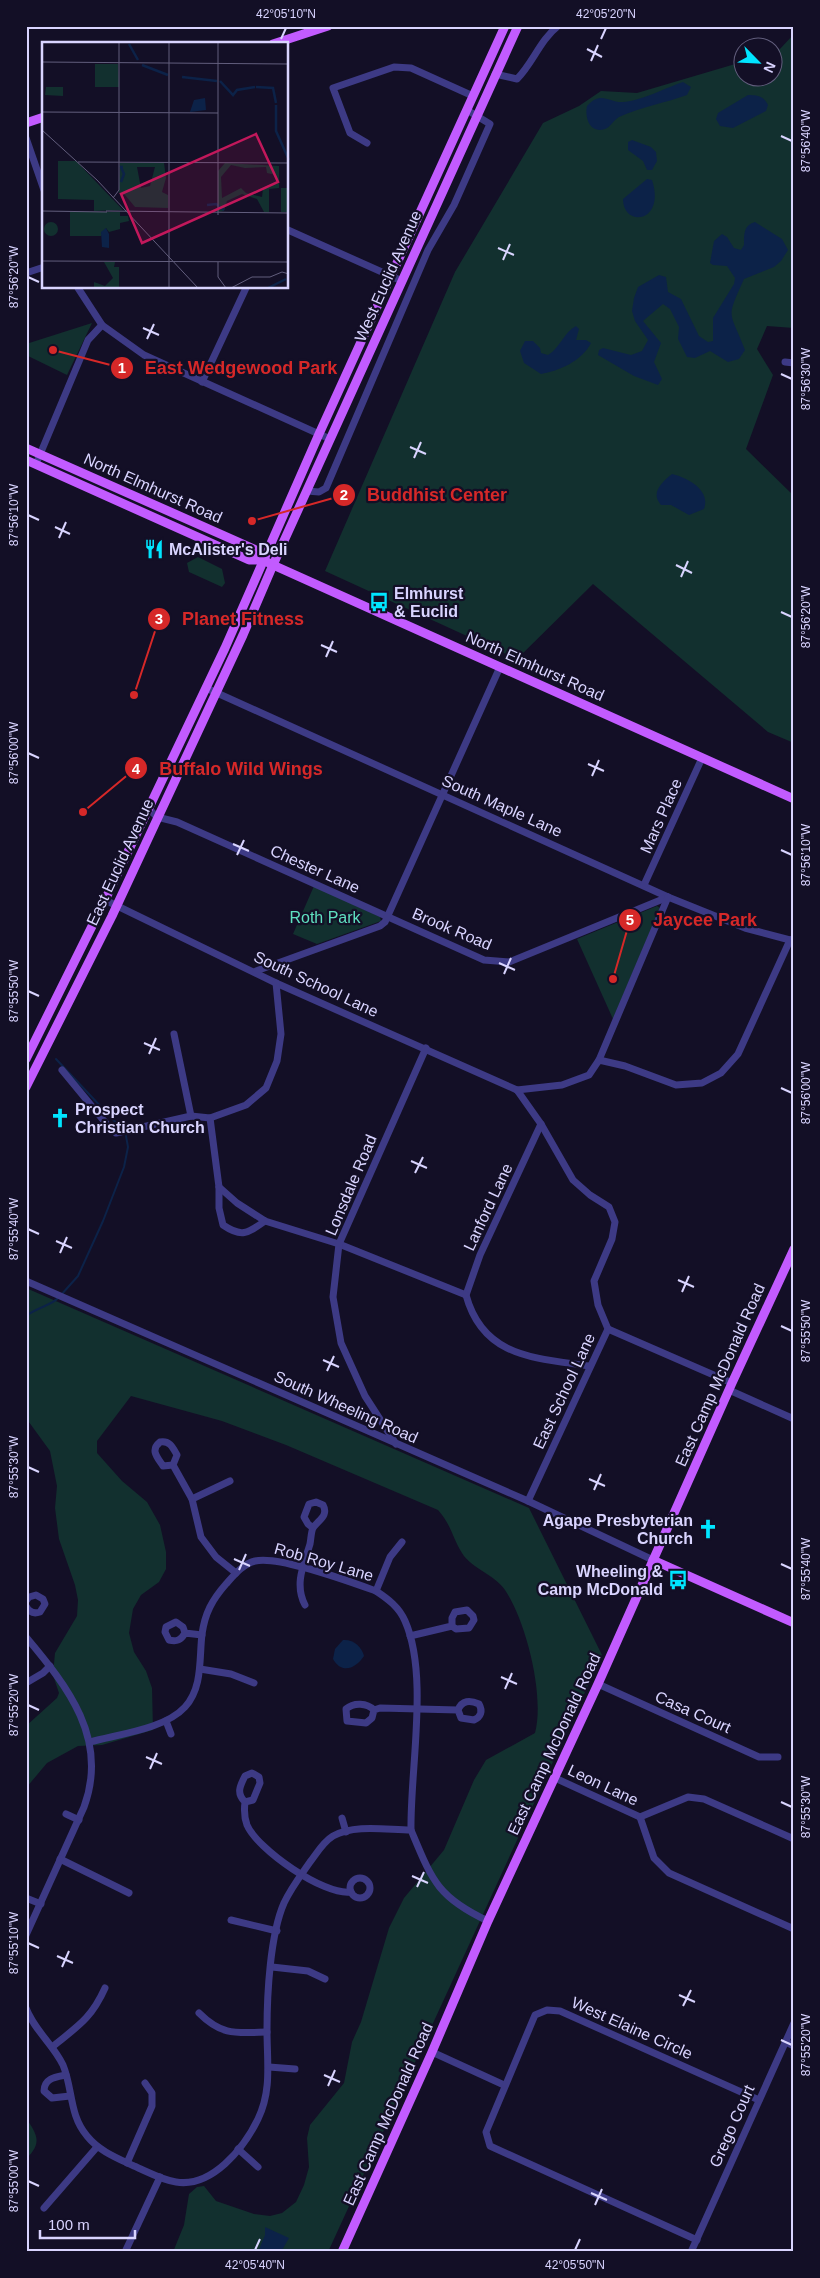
<svg xmlns="http://www.w3.org/2000/svg" width="820" height="2278" font-family="Arial,sans-serif">
	<rect width="100%" height="100%" fill="#130f26"/>
	<g fill="#12302f">
		<path d="M794 34V328L767 326 757 349 773 375 746 449 794 496V743L768 732 593 584 517 659 325 571 455 272 543 123 579 106 601 91 637 93 742 62V78H772L773 52 779 50Z"/>
		<path d="M92 323 67 375 26 355V344Z"/>
		<path d="M198 557 222 569 225 583 222 587 189 572 187 563Z"/>
		<path d="M314 886 380 917 381 921 317 944 293 934Z"/>
		<path d="M657 906 660 908 613 1019 577 939Z"/>
		<path d="M26 1288 529 1508 602 1655 328 2252H173L184 2225 189 2194 197 2187 204 2186 216 2201 254 2214 270 2216 282 2213 296 2202 304 2185 309 2167 307 2138 310 2125 344 2083 352 2042 361 2022 389 1928 404 1898 444 1850 474 1780 486 1760 535 1733C545 1696 526 1621 505 1590 494 1574 472 1569 462 1553 452 1537 452 1526 438 1510L286 1445 222 1421 131 1396 97 1441V1453L122 1481 147 1502 160 1525 166 1552V1569L159 1582 141 1595 133 1609 129 1633 134 1652 146 1671 152 1688 153 1730 102 1745 78 1746 47 1763 26 1788V1726L57 1698 59 1693 53 1675 55 1653 77 1616 78 1600 75 1585 59 1539 55 1508 57 1486 50 1451 26 1418Z"/>
		<path d="M26 2118C38 2136 42 2143 26 2159Z"/>
	</g>
	<g fill="#0c2248">
		<path d="M683 82 691 87 687 95C665 103 641 107 619 117 612 121 610 130 600 130 588 130 585 115 587 106 601 90 609 103 623 102 638 102 668 87 683 82Z"/>
		<path d="M748 95C757 95 764 96 768 105L766 111 733 128 720 126 716 119 718 113Z"/>
		<path d="M632 140 651 147 656 152 657 161 652 170H647L643 161 628 150V142Z"/>
		<path d="M647 179 652 180C666 223 623 228 623 199Z"/>
		<path d="M755 222 782 239 788 250 781 261 774 267 744 279C725 321 730 310 745 350L739 359 728 362 710 351 695 358 687 357 678 339 679 327 670 309 663 304 643 321 661 343 654 362 662 379 658 385 634 376 598 355 599 350 603 348 631 355 642 351 648 340 635 321 632 311 634 298 638 287 659 275 666 277 668 292 681 299 699 336 708 342 713 341V318L734 284 735 278 727 266 713 265 710 263 714 241 722 234 727 237 734 248 741 250 744 245C744 236 743 225 755 222Z"/>
		<path d="M576 326 579 329 576 340H586L591 343C582 361 559 371 541 374L524 363 520 351 525 341H533L540 348 541 353 548 355C560 348 564 332 576 326Z"/>
		<path d="M672 474C688 478 711 490 704 509L689 515 671 505H661C650 493 662 482 672 474Z"/>
		<path d="M343 1640C353 1639 362 1647 364 1656 356 1668 342 1675 333 1659L335 1649Z"/>
		<path d="M265 2227 289 2238 281 2252H258L265 2235Z"/>
	</g>
	<g fill="none" stroke-linecap="round" stroke-linejoin="round">
		<g stroke="#0c2248" stroke-width="2">
			<path d="M56 1059 120 1127"/>
			<path d="M61 1295 78 1276 103 1221 124 1167 128 1147 126 1136"/>
			<path d="M26 1316C36 1308 52 1305 58 1298"/>
		</g>
		<g stroke="#3d3a85" stroke-width="7">
			<path d="M495 74 517 79C533 63 540 40 558 26"/>
			<path d="M26 138 44 190"/>
			<path d="M367 143 350 133 333 88 394 67 411 68 473 96"/>
			<path d="M288 230 402 281"/>
			<path d="M26 273 44 267"/>
			<path d="M78 288 102 325 144 355 330 439"/>
			<path d="M785 362 794 363"/>
			<path d="M202 382 246 288"/>
			<path d="M36 464 88 340 102 325"/>
			<path d="M307 491 319 492 326 488 428 250 454 205 490 124 467 110"/>
			<path d="M206 688 668 897 745 928 790 940"/>
			<path d="M149 809 157 817 177 822 484 960 509 962 668 897"/>
			<path d="M644 885 702 758"/>
			<path d="M105 900 276 983 517 1090 541 1124 573 1180 590 1195 609 1207 615 1222 612 1239 594 1281 598 1305 608 1329 528 1501"/>
			<path d="M256 971 380 926 385 922 500 667"/>
			<path d="M174 1034 191 1116"/>
			<path d="M599 1060 668 897"/>
			<path d="M62 1070 109 1127 116 1133 191 1116 210 1118 246 1105 266 1088 277 1061 281 1034 276 983"/>
			<path d="M517 1090 562 1085 589 1075 599 1060 625 1066 676 1085 702 1083 721 1073 738 1054 790 940 793 939"/>
			<path d="M210 1118 219 1187V1208L223 1225C242 1238 248 1233 265 1221"/>
			<path d="M541 1124 480 1255 466 1295C483 1358 536 1358 589 1366"/>
			<path d="M219 1187 237 1203 265 1221 339 1244 466 1295"/>
			<path d="M26 1281 528 1501 653 1560"/>
			<path d="M608 1329 732 1383"/>
			<path d="M729 1390 794 1419"/>
			<path d="M396 1444 365 1396 341 1343 333 1297 339 1244 426 1048"/>
			<path d="M173 1465 177 1455C173 1448 170 1440 160 1442 150 1450 157 1457 163 1466L173 1465 192 1499 201 1537 216 1557 236 1573"/>
			<path d="M192 1499 230 1481"/>
			<path d="M376 1591 390 1557 402 1542"/>
			<path d="M26 1601 29 1597 36 1595 43 1599 45 1604 40 1612C34 1614 29 1612 26 1606"/>
			<path d="M305 1605C294 1584 304 1564 310 1544 311 1539 311 1532 313 1528 318 1520 329 1516 323 1505L316 1502 309 1504 304 1517 308 1524 313 1528"/>
			<path d="M185 1633C181 1640 177 1642 169 1640L165 1632 166 1627 176 1622 183 1627 185 1633 202 1635"/>
			<path d="M410 1636 452 1626V1618L455 1612 467 1610 473 1616 474 1620 469 1628 456 1629 452 1626"/>
			<path d="M26 1637C68 1687 109 1739 84 1807L26 1935"/>
			<path d="M200 1669 231 1674 254 1683"/>
			<path d="M26 1683 43 1673 50 1666"/>
			<path d="M598 1684 759 1757H778"/>
			<path d="M374 1710C367 1703 354 1702 346 1709L347 1721 366 1723 372 1718 374 1710 380 1708 458 1710C462 1700 470 1700 479 1704 483 1711 481 1717 474 1720L461 1718 458 1710"/>
			<path d="M166 1721 171 1734"/>
			<path d="M90 1742C119 1734 165 1729 185 1707 203 1687 199 1659 202 1634 205 1613 212 1600 226 1584 234 1575 243 1564 255 1561 278 1555 351 1582 376 1591 388 1599 399 1607 405 1621 429 1675 410 1769 411 1830"/>
			<path d="M555 1778 640 1817"/>
			<path d="M245 1802 253 1800 260 1783 259 1777 252 1773 245 1776C240 1786 236 1793 245 1802 244 1810 244 1817 247 1825 257 1849 324 1896 351 1892"/>
			<path d="M66 1814 79 1820"/>
			<path d="M640 1817 654 1858 669 1873 794 1929"/>
			<path d="M640 1817 688 1797 704 1799 794 1839"/>
			<path d="M342 1818 346 1832"/>
			<path d="M60 1859 129 1893"/>
			<circle cx="360" cy="1888" r="10"/>
			<path d="M26 1898 41 1904"/>
			<path d="M231 1920 277 1931"/>
			<path d="M272 1967 308 1971 325 1979"/>
			<path d="M26 2008C34 2030 53 2044 63 2065 73 2089 69 2115 87 2136 99 2151 117 2158 134 2166 148 2172 162 2180 176 2182 212 2188 244 2148 258 2119 272 2090 267 2062 267 2030 267 1995 270 1935 284 1903 291 1888 301 1875 310 1862 317 1853 323 1842 333 1836 355 1824 387 1830 411 1830 432 1880 437 1897 488 1921"/>
			<path d="M199 2013C222 2036 236 2033 267 2032"/>
			<path d="M786 2042 794 2046"/>
			<path d="M52 2047C78 2026 91 2019 105 1988"/>
			<path d="M432 2052 504 2085"/>
			<path d="M269 2067 295 2069"/>
			<path d="M66 2075C56 2077 44 2078 44 2091L52 2098 70 2096"/>
			<path d="M238 2149 258 2167"/>
			<path d="M127 2163 152 2106V2093L145 2083"/>
			<path d="M44 2208 97 2147"/>
			<path d="M697 2240 490 2146 486 2132 535 2015 547 2010 560 2011 759 2100"/>
			<path d="M125 2252 160 2177"/>
			<path d="M691 2252 794 2023"/>
		</g>
		<g stroke="#c25bff" stroke-width="9">
			<path d="M273 44 328 26"/>
			<path d="M26 123 44 117"/>
			<path d="M26 448 254 549 263 560"/>
			<path d="M26 460 249 560H263L273 565 794 799"/>
			<path d="M26 1059 105 900 225 648 319 434 505 26"/>
			<path d="M26 1087 112 916 243 635 273 565 518 26"/>
			<path d="M653 1560 794 1623"/>
			<path d="M342 2252 432 2052 488 1921 598 1684 732 1383 794 1249"/>
		</g>
	</g>
	<path fill="none" stroke="#d9d4ff" stroke-width="2" d="M281 39 286 28M601 39 606 28M587 49 602 57M591 61 598 45M781 136 792 141M498 248 514 255M503 260 510 244M28 277 39 282M143 328 159 335M147 339 154 324M781 374 792 379M410 447 426 454M414 458 421 442M28 515 39 520M55 527 70 534M59 538 66 522M676 565 692 573M681 577 688 561M781 612 792 617M321 645 337 652M326 657 333 641M28 753 39 758M588 764 604 771M592 776 599 760M233 844 249 851M781 850 792 855M237 855 244 840M499 963 515 970M504 974 511 958M28 991 39 996M144 1043 160 1050M149 1054 156 1038M781 1088 792 1093M411 1161 427 1168M415 1173 423 1157M28 1229 39 1234M56 1241 72 1248M60 1253 67 1237M678 1280 694 1287M682 1292 689 1276M781 1326 792 1331M323 1360 339 1367M327 1371 334 1356M28 1467 39 1472M589 1479 605 1486M594 1490 601 1474M234 1559 250 1566M781 1564 792 1569M239 1570 246 1554M501 1677 517 1684M505 1689 512 1673M28 1705 39 1710M146 1757 162 1764M150 1769 157 1753M781 1802 792 1807M412 1876 428 1883M417 1887 424 1872M28 1943 39 1948M57 1956 73 1963M62 1967 69 1951M679 1995 695 2002M683 2006 691 1990M781 2040 792 2045M324 2075 340 2082M328 2086 335 2070M28 2181 39 2186M591 2193 607 2200M595 2205 602 2189M255 2250 260 2239M575 2250 580 2239"/>
	<defs>
		<symbol id="restaurant-bare" viewBox="-9 -9 18 18"><path d="M-5-6h1v4h1v-4h1v4h1v-4h1v5L-1.5 .5V6h-2V.5L-5-1ZM5-6V6H3V1.5H1.5Q1.5-4 5-6Z" fill="#00e5ff" stroke="#130f26" stroke-width="2.5" paint-order="stroke"/></symbol>
		<symbol id="bus-bare" viewBox="-9 -9 18 18"><path d="M-5-6H5V4H4V6H2V4H-2V6H-4V4H-5ZM-3.5-4V0h7V-4ZM-3.5 1.2v1.5H-2V1.2ZM2 1.2v1.5H3.5V1.2Z" fill="#00e5ff" stroke="#130f26" stroke-width="2.5" paint-order="stroke"/></symbol>
		<symbol id="church-bare" viewBox="-9 -9 18 18"><path d="M-1.2-6h2.4v3.5h3.3v2.4h-3.3V6h-2.4V-.1h-3.3v-2.4h3.3Z" fill="#00e5ff" stroke="#130f26" stroke-width="2.5" paint-order="stroke"/></symbol>
	</defs>
	<g fill-rule="evenodd">
		<use href="#restaurant-bare" x="140" y="535" width="28" height="28"/>
		<use href="#bus-bare" x="365" y="588" width="28" height="28"/>
		<use href="#church-bare" x="46" y="1104" width="28" height="28"/>
		<use href="#church-bare" x="694" y="1515" width="28" height="28"/>
		<use href="#bus-bare" x="664" y="1566" width="28" height="28"/>
	</g>
	<g text-anchor="middle" dominant-baseline="central" stroke-width="4.5" stroke-linejoin="round" paint-order="stroke">
		<g font-size="16" fill="#d9d4ff" stroke="#130f26">
			<text transform="translate(388 276) rotate(-66)">West Euclid Avenue</text>
			<text transform="translate(153 488) rotate(24)">North Elmhurst Road</text>
			<text transform="translate(535 666) rotate(24)">North Elmhurst Road</text>
			<text transform="translate(502 806) rotate(24)">South Maple Lane</text>
			<text transform="translate(661 816) rotate(-66)">Mars Place</text>
			<text transform="translate(120 862) rotate(-65)">East Euclid Avenue</text>
			<text transform="translate(315 869) rotate(24)">Chester Lane</text>
			<text transform="translate(452 929) rotate(23)">Brook Road</text>
			<text transform="translate(316 984) rotate(25)">South School Lane</text>
			<text transform="translate(351 1185) rotate(-67)">Lonsdale Road</text>
			<text transform="translate(488 1207) rotate(-65)">Lanford Lane</text>
			<text transform="translate(720 1375) rotate(-66)">East Camp McDonald Road</text>
			<text transform="translate(564 1391) rotate(-65)">East School Lane</text>
			<text transform="translate(346 1407) rotate(24)">South Wheeling Road</text>
			<text transform="translate(324 1562) rotate(16)">Rob Roy Lane</text>
			<text transform="translate(693 1712) rotate(24)">Casa Court</text>
			<text transform="translate(554 1744) rotate(-65)">East Camp McDonald Road</text>
			<text transform="translate(603 1785) rotate(25)">Leon Lane</text>
			<text transform="translate(632 2028) rotate(24)">West Elaine Circle</text>
			<text transform="translate(388 2114) rotate(-66)">East Camp McDonald Road</text>
			<text transform="translate(732 2126) rotate(-66)">Grego Court</text>
		</g>
		<g font-size="16" font-weight="bold" fill="#d9d4ff" stroke="#130f26" text-anchor="start">
			<text x="169" y="549">McAlister's Deli</text>
			<text x="394" y="593">Elmhurst<tspan x="394" dy="18">&amp; Euclid</tspan></text>
			<text x="75" y="1109">Prospect<tspan x="75" dy="18">Christian Church</tspan></text>
			<text x="693" y="1520" text-anchor="end">Agape Presbyterian<tspan x="693" dy="18">Church</tspan></text>
			<text x="663" y="1571" text-anchor="end">Wheeling &amp;<tspan x="663" dy="18">Camp McDonald</tspan></text>
		</g>
		<g font-size="16" fill="#5fe0c0" stroke="#130f26">
			<text x="325" y="917">Roth Park</text>
		</g>
	</g>
	<g transform="translate(42 42)">
		<rect width="246" height="246" fill="#130f26"/>
		<path d="M53 22H76L77 45H53ZM4 45H21V54L3 53ZM16 119H34L81 168 52 169V158L16 157ZM78 121H122L124 136 120 150 126 153V166L93 165 83 153 77 151ZM95 125H113L108 144 99 146ZM183 121 237 124V146L227 147V170H222L215 157 200 152 185 159 182 169 176 170V129ZM189 123 203 126 224 125 225 131 234 133V141L221 147 220 155 204 151 199 146 180 156 179 135ZM239 146H246V170H239ZM28 170H78V174H86L87 179 78 181V187L67 190 64 186 59 194H28ZM2 187a7 7 0 1 1 14 0a7 7 0 1 1-14 0ZM62 220H73L72 225H77V246H52V240L63 244 71 236Z" fill="#12302f" fill-rule="evenodd"/>
		<path d="M163 56 164 68 148 70 152 58ZM64 186 67 192V206L60 205 59 190Z" fill="#0c2248"/>
		<path fill="none" stroke="#0c2248" stroke-width="2.5" d="M87 2 96 18M100 23 126 33M140 35 175 39M178 39 191 53 195 48 213 45M214 45 231 46 234 61M234 63V89L247 118M79 140 82 132 79 125H81M165 163 174 162 182 168M226 246 244 237"/>
		<path fill="none" stroke="#625e7d" stroke-width="1" d="M0 20 247 22M0 70 176 71M0 88 55 138 156 246M36 120 247 121M176 121V173M176 121V0M71 156 77 148V0M0 169 65 170M64 169 247 171M0 219 247 220M176 220V235L184 246M127 246V0M189 246 210 235H228L240 230 247 232"/>
		<path fill="#c2185b" fill-opacity="0.15" stroke="#c2185b" stroke-width="2.5" d="M214 92 236 140 100 201 79 152Z"/>
		<rect width="246" height="246" fill="none" stroke="#d9d4ff" stroke-width="2.5"/>
	</g>
	<path fill="none" stroke="#d62828" stroke-width="2" d="M53 350L122 368M252 521L344 495M134 695L159 619M83 812L136 768M613 979L630 920"/>
	<g fill="#d62828" stroke="#130f26" stroke-width="2">
		<circle cx="53" cy="350" r="5"/>
		<circle cx="252" cy="521" r="5"/>
		<circle cx="134" cy="695" r="5"/>
		<circle cx="83" cy="812" r="5"/>
		<circle cx="613" cy="979" r="5"/>
		<circle cx="122" cy="368" r="12"/>
		<circle cx="344" cy="495" r="12"/>
		<circle cx="159" cy="619" r="12"/>
		<circle cx="136" cy="768" r="12"/>
		<circle cx="630" cy="920" r="12"/>
	</g>
	<g font-size="15" text-anchor="middle" font-weight="bold" fill="#fff">
		<text x="122" y="373">1</text>
		<text x="344" y="500">2</text>
		<text x="159" y="624">3</text>
		<text x="136" y="774">4</text>
		<text x="630" y="925">5</text>
	</g>
	<g font-size="18" text-anchor="middle" font-weight="bold" fill="#d62828" stroke="#130f26" stroke-width="4.5" stroke-linejoin="round" paint-order="stroke">
		<text x="241" y="374">East Wedgewood Park</text>
		<text x="437" y="501">Buddhist Center</text>
		<text x="243" y="625">Planet Fitness</text>
		<text x="241" y="775">Buffalo Wild Wings</text>
		<text x="705" y="926">Jaycee Park</text>
	</g>
	<rect width="820" height="2278" fill="none" stroke="#130f26" stroke-width="55"/>
	<g transform="translate(758 62) rotate(114)"><circle r="24" fill="#130f26" stroke="#625e7d"/>
	<path d="M0-4L9 19L0 12L-9 19Z" fill="#00e5ff"/>
	<text y="-8" font-size="14" font-weight="bold" text-anchor="middle" fill="#d9d4ff">N</text>
	</g>
	<path d="M40 2230v8h95v-8" fill="none" stroke="#d9d4ff" stroke-width="2.5"/>
	<text x="48" y="2230" font-size="15" fill="#d9d4ff" stroke="#130f26" stroke-width="4" paint-order="stroke">100 m</text>
	<rect x="28" y="28" width="764" height="2222" fill="none" stroke="#d9d4ff" stroke-width="2"/>
	<g font-size="12" text-anchor="middle" fill="#d9d4ff">
		<text x="286" y="18">42°05'10"N</text>
		<text x="606" y="18">42°05'20"N</text>
		<text transform="translate(806 141) rotate(-90)" y="4">87°56'40"W</text>
		<text transform="translate(14 277) rotate(-90)" y="4">87°56'20"W</text>
		<text transform="translate(806 379) rotate(-90)" y="4">87°56'30"W</text>
		<text transform="translate(14 515) rotate(-90)" y="4">87°56'10"W</text>
		<text transform="translate(806 617) rotate(-90)" y="4">87°56'20"W</text>
		<text transform="translate(14 753) rotate(-90)" y="4">87°56'00"W</text>
		<text transform="translate(806 855) rotate(-90)" y="4">87°56'10"W</text>
		<text transform="translate(14 991) rotate(-90)" y="4">87°55'50"W</text>
		<text transform="translate(806 1093) rotate(-90)" y="4">87°56'00"W</text>
		<text transform="translate(14 1229) rotate(-90)" y="4">87°55'40"W</text>
		<text transform="translate(806 1331) rotate(-90)" y="4">87°55'50"W</text>
		<text transform="translate(14 1467) rotate(-90)" y="4">87°55'30"W</text>
		<text transform="translate(806 1569) rotate(-90)" y="4">87°55'40"W</text>
		<text transform="translate(14 1705) rotate(-90)" y="4">87°55'20"W</text>
		<text transform="translate(806 1807) rotate(-90)" y="4">87°55'30"W</text>
		<text transform="translate(14 1943) rotate(-90)" y="4">87°55'10"W</text>
		<text transform="translate(806 2045) rotate(-90)" y="4">87°55'20"W</text>
		<text transform="translate(14 2181) rotate(-90)" y="4">87°55'00"W</text>
		<text x="255" y="2269">42°05'40"N</text>
		<text x="575" y="2269">42°05'50"N</text>
	</g>
</svg>
